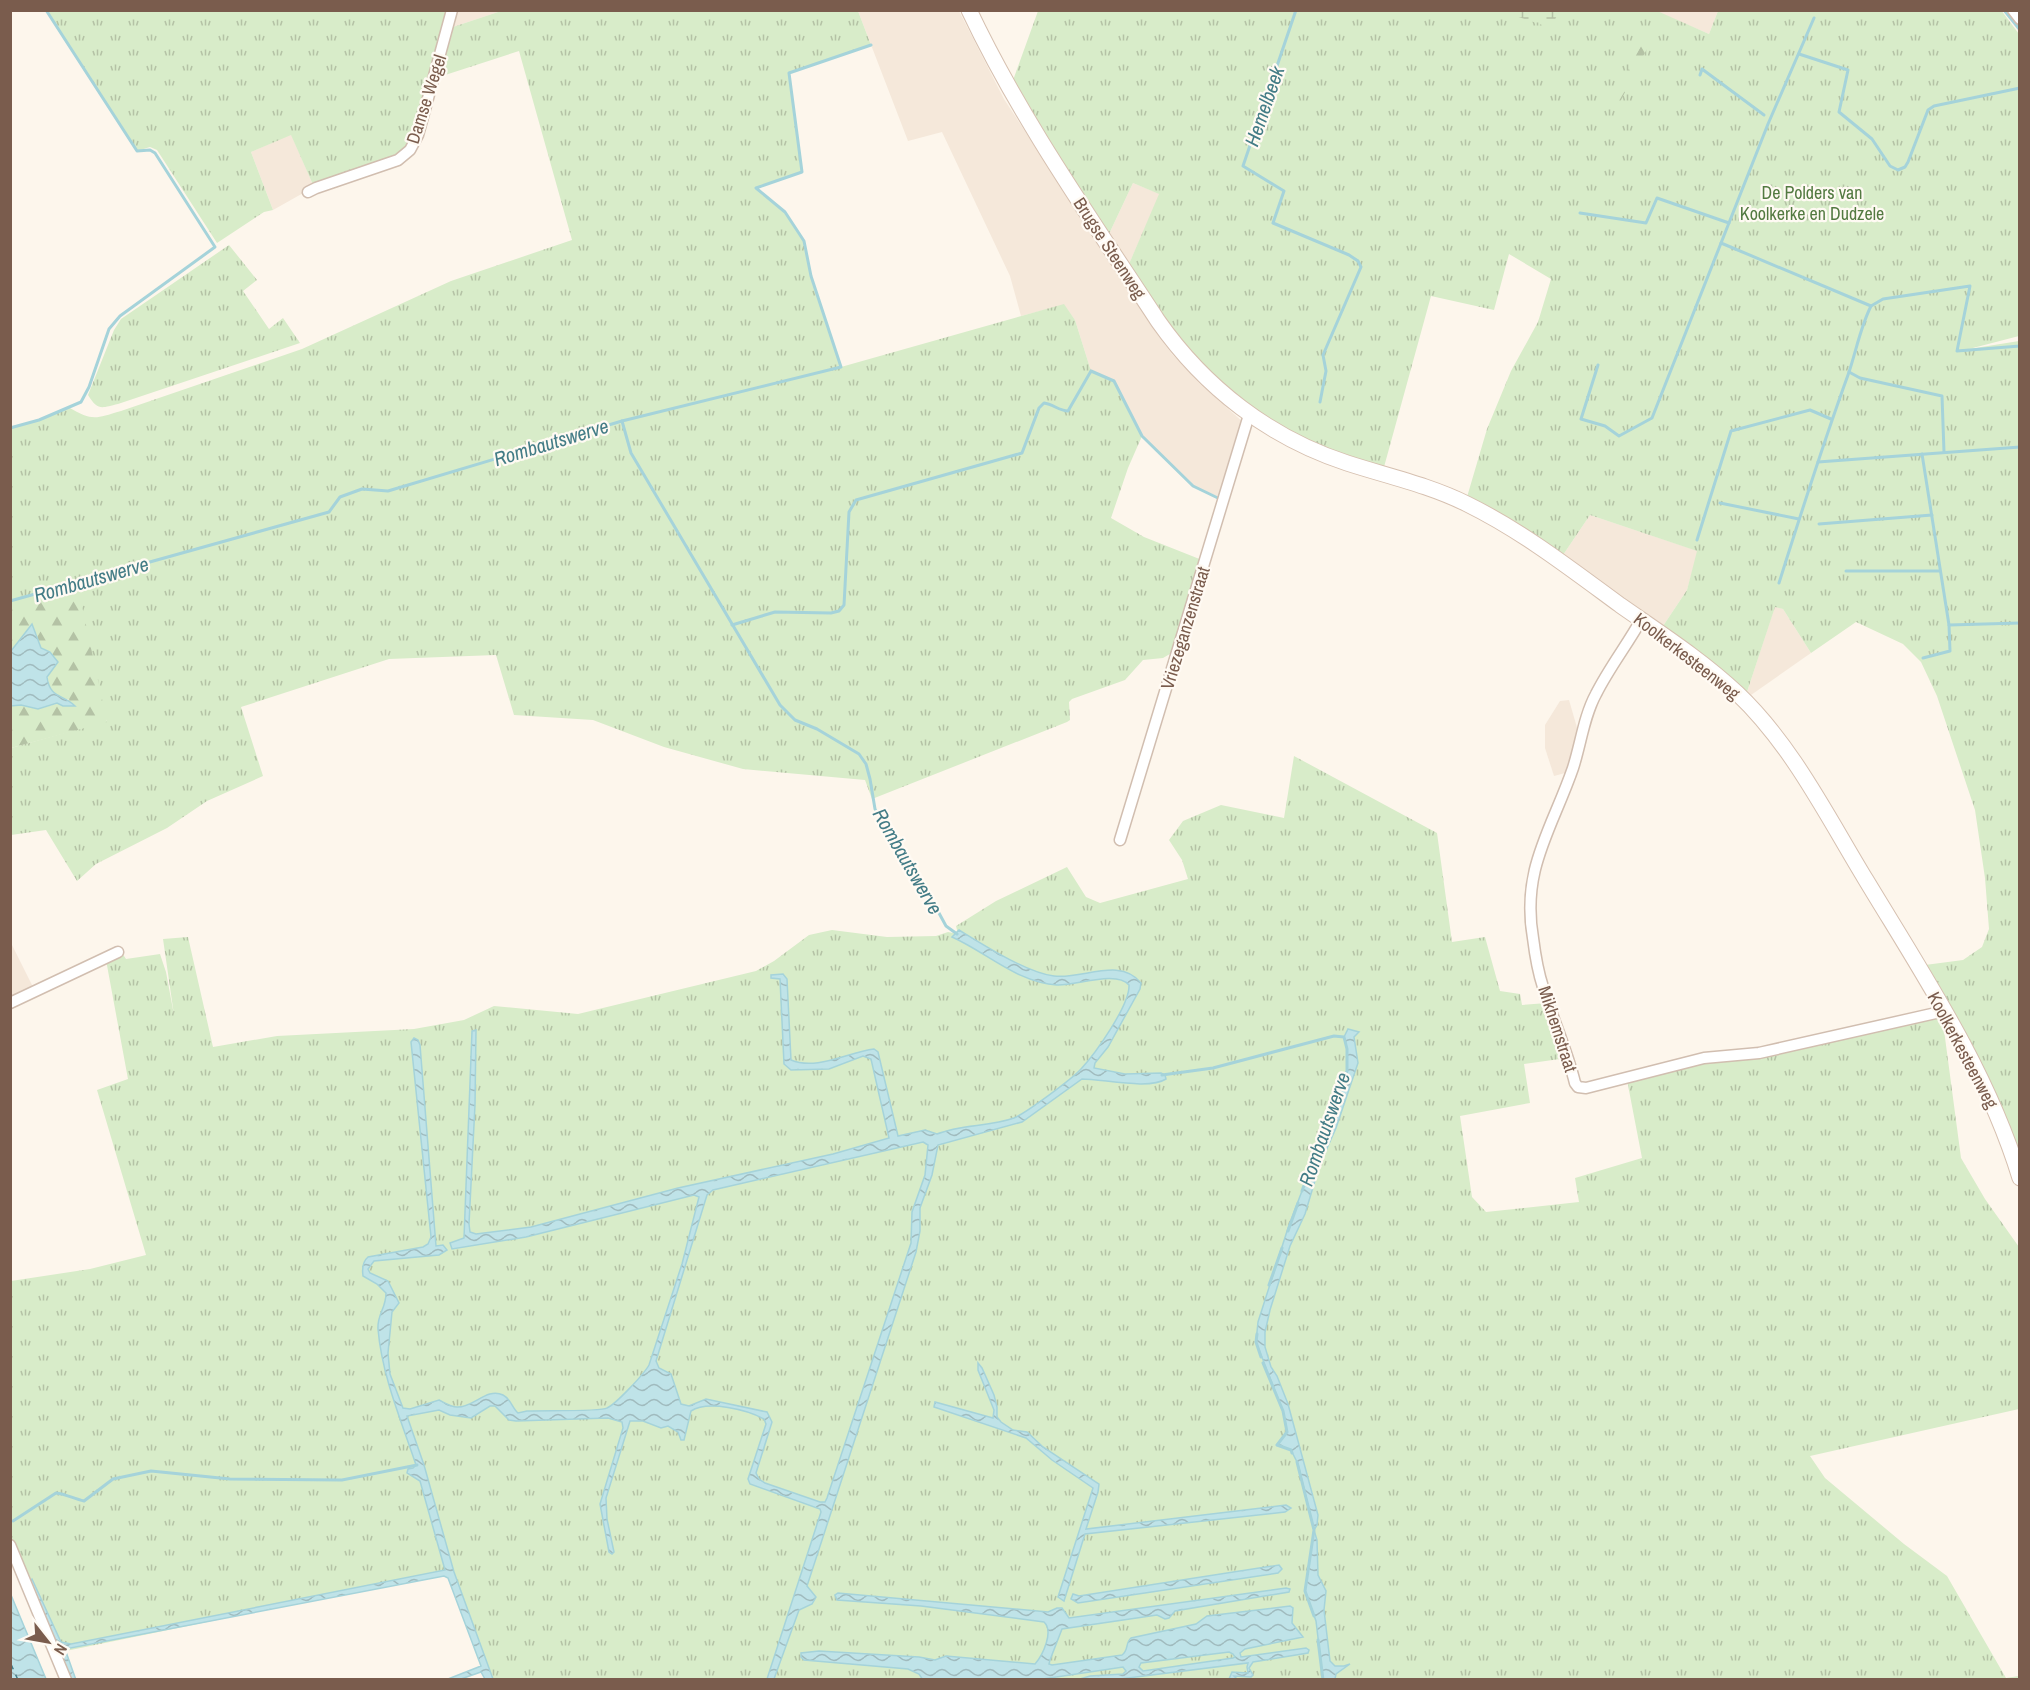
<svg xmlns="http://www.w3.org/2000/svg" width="2030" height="1690" font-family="'Archivo Narrow',sans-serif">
	<defs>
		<pattern id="grass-tufts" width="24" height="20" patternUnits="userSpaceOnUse" patternTransform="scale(1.5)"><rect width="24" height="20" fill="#d8ecc9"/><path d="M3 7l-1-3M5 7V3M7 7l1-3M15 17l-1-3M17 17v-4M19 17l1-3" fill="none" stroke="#b4c2a5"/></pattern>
		<pattern id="forest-firs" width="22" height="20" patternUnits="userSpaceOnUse" patternTransform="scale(1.5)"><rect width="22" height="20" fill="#d8ecc9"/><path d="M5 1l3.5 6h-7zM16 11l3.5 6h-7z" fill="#b4c2a5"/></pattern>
		<pattern id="wetland-marsh" width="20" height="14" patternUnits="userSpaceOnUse" patternTransform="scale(1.5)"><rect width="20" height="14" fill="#d8ecc9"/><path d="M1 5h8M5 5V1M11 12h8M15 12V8" fill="none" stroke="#b4c2a5"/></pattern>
		<pattern id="water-waves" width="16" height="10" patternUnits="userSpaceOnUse" patternTransform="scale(1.5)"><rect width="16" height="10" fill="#bfe3e8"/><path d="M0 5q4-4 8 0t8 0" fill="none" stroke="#a0bbbe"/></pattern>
	</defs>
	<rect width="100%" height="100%" fill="#fdf6ec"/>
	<g fill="#f5e8da">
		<path d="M455 11H501L450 28Z"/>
		<path d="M858 11H959L1004 99 1159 337 1172 354 1200 384 1243 422 1222 498 1193 486 1142 436 1114 382 1091 371 1075 320 1064 305 1021 316 1010 276 942 132 908 141Z"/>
		<path d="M1655 11H1718L1709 34Z"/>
		<path d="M291 134 314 187 273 210 251 152Z"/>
		<path d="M1133 183 1160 194 1129 264 1109 234Z"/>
		<path d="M1590 515 1698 551 1687 590 1663 626 1563 555Z"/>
		<path d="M1775 606 1783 609 1811 653 1751 695 1747 692Z"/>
		<path d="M1569 700 1580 738 1569 772 1554 776 1545 748V725L1560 701Z"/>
		<path d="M10 941 34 989 10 1001Z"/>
	</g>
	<g fill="url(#grass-tufts)" fill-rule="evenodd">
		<path d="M1655 10 1709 34 1718 11 2001 10 2019 34V336L1969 349 2019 341V1155C1998 1086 1962 1026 1925 965L1963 960 1982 947 1989 929 1985 878 1975 810 1937 696 1921 662 1903 644 1856 622 1811 653 1783 609 1775 607 1747 692 1702 654 1663 626 1687 590 1697 551 1590 515 1563 555 1467 497 1487 429 1511 371 1538 322 1551 279 1509 254 1494 310 1431 296 1384 467 1320 446 1278 426 1232 393 1181 343 1129 264 1159 194 1133 183 1109 234 1012 83 1038 11Z"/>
		<path d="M46 11H446L416 134 405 153 314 187 291 135 251 152 273 210 264 212 217 243 157 150 150 147 137 151Z"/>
		<path d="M501 11H858L871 45 789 73 802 172 757 188 785 212 804 241 811 276 841 367 1064 304 1075 320 1091 371 1114 381 1142 436 1128 468 1111 518 1144 537 1202 560 1175 651 1163 658 1143 660 1125 680 1072 699 1069 702 1070 720 1067 722 872 799 865 780 743 769 664 747 593 720 514 715 496 655 389 659 241 707 263 776 207 801 167 828 96 864 77 881 46 830 11 835V748L107 721 11 602V428L39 420 68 407C93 421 94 419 121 411L302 349 451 281 572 240 519 51 439 77 450 28Z"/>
		<path d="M229 245 257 280 243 291 269 329 283 318 300 343 118 404C101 408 98 411 88 395L114 330 121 319Z"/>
		<path d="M1294 756 1437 833 1452 942 1485 937 1500 991 1520 994 1522 1005 1547 1003 1567 1058 1524 1064 1530 1103 1460 1116 1472 1197 1486 1212 1579 1202 1575 1178 1642 1158 1627 1080 1692 1063 1942 1015 1961 1158 1985 1199 2019 1247V1409L1810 1456 1825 1478 1904 1544 1947 1576 2006 1678 2019 1676V1679H1335V1674L1344 1666H1335L1330 1661 1324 1610 1326 1591 1318 1575 1317 1560 1305 1591 1316 1621 1323 1679H489L450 1572 56 1653 11 1543V1281L90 1269 146 1255 97 1090 128 1079 106 960 122 953 126 959 160 954 166 972 174 1015 163 939 188 937 213 1047 277 1036 414 1029 464 1020 494 1006 578 1014 756 971 774 961 809 935 832 930 887 937 936 936 948 932 958 934 956 926 996 901 1067 867 1086 897 1100 903 1188 879 1182 860 1169 840 1183 821 1221 805 1284 818ZM1358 1032 1354 1037 1358 1063 1336 1128 1320 1164 1305 1214 1290 1246 1270 1310 1265 1332V1347L1271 1367 1277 1376 1313 1495 1318 1515 1313 1529 1298 1464 1291 1450 1277 1445 1287 1432 1283 1411 1256 1342 1288 1228 1322 1138 1325 1118 1335 1102 1347 1071V1049L1344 1037Z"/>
	</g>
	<g fill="url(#forest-firs)">
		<path d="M1658 12 1664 15 1620 102 1614 98Z"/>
		<path d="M77 583 107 722 11 748V706L21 705 38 709 70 700C39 692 50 676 50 652L41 648 33 624 11 651V601Z"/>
	</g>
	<path fill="url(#wetland-marsh)" d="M1501 11H1559L1551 28Z"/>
	<g fill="url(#water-waves)" stroke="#a5d3da" stroke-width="1.5" fill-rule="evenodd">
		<path d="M32 624 41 648 50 652 58 662 47 677C50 699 63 694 75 706H63L57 703 38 709 21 705 11 706V651Z"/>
		<path d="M959 930C982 944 1027 973 1054 976 1082 980 1120 956 1141 983L1140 989 1108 1047 1095 1063 1094 1068 1125 1074 1161 1073 1165 1075 1166 1079C1149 1090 1103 1079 1082 1079L1022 1122 938 1145 932 1175 920 1208V1231L916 1252 807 1586 816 1597 812 1604 799 1610 774 1679H767L821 1512 820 1509 750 1484 748 1479 766 1424 764 1419C748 1410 708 1400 691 1411L684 1440H681L678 1432 668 1426 661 1428 643 1421H630L606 1498 607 1519 614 1552 612 1554 609 1552 600 1504 623 1428 622 1422 608 1418 516 1421 509 1420 495 1406H490L471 1418 450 1415 439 1410 407 1416 424 1465 454 1572 493 1679H485L481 1672 461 1679H448L481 1666 448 1578 444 1576 65 1649 76 1680 71 1679 29 1581 32 1579 61 1642 71 1644 445 1570 420 1481 407 1473 408 1469 413 1468 416 1465C401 1420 382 1376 378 1329 377 1314 386 1309 386 1293L377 1284 363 1276C362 1269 362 1262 368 1257L423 1247 428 1244 431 1237 411 1042 414 1038 418 1040 420 1045 436 1246 443 1245 447 1250 439 1255 374 1261 368 1269 370 1273 388 1281 399 1303 392 1312 388 1353 390 1374 403 1408 410 1409 439 1400C445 1403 451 1407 457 1407 473 1408 487 1387 503 1395 511 1399 512 1408 518 1413L527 1411C539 1410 601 1412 607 1408 616 1404 644 1374 649 1365L682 1264 699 1197 694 1195 526 1237 452 1249 450 1243 464 1238 472 1031 476 1030 475 1105 469 1224 470 1232 476 1234 531 1227 678 1188 833 1154 889 1138 871 1059 863 1056 829 1069 791 1070 784 1064 780 979 771 978V975L783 974 787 979 791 1060C817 1071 848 1052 874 1049L878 1052 898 1136 925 1130 937 1134C961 1124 989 1127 1014 1118 1026 1113 1072 1079 1081 1069 1095 1054 1130 1005 1129 985 1116 970 1076 986 1057 985 1018 983 986 952 952 937ZM923 1142 928 1145 925 1175 912 1212 911 1243 827 1498 825 1502H820L765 1483 759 1479 756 1473 772 1422 767 1412 706 1399 689 1406 681 1404 671 1374 659 1368 656 1361 707 1195 713 1190Z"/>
		<path d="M1348 1029 1359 1032 1354 1037 1358 1063 1336 1128 1320 1164 1305 1214 1290 1246 1270 1310 1265 1332V1347L1271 1367 1277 1376 1288 1404 1318 1515 1317 1525 1314 1530 1317 1540 1318 1575 1326 1591 1324 1610 1330 1661 1335 1666H1344L1350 1664 1336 1674 1335 1679 1323 1680 1316 1621 1305 1591 1314 1530 1298 1464 1291 1450 1277 1445 1287 1432 1283 1411 1256 1342 1258 1322 1288 1228 1322 1138 1325 1118 1335 1102 1347 1071V1049L1344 1037Z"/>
		<path d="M978 1363 982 1368 994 1395 997 1407V1417L1001 1422 1013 1430 1027 1432 1043 1447 1099 1484 1098 1492 1086 1529 1286 1505 1291 1508 1285 1512 1085 1534 1064 1601 1058 1597 1093 1488 1052 1460 1026 1438 934 1407 935 1402 993 1418 994 1410 978 1370Z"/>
		<path d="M1279 1565 1282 1569 1278 1573 1078 1603 1071 1599 1073 1594 1079 1596Z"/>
		<path d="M1286 1588 1290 1589 1289 1592 1175 1611 1169 1618 1165 1619 1157 1615 1062 1629 1050 1660 1049 1664 1052 1665 1122 1655C1129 1650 1125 1643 1131 1638L1196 1624 1207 1616 1290 1606 1293 1608 1292 1623 1303 1637 1245 1649 1240 1653 1241 1657 1306 1648 1309 1650 1308 1653 1253 1662 1249 1668 1253 1675 1251 1677 1234 1676 1237 1679H1229L1232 1672 1248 1673 1247 1667 1248 1663 1120 1679H1080L1090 1676 1123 1674 1126 1671 1123 1667 1043 1679 923 1680 919 1674 908 1669 804 1660 801 1657V1653L819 1651 919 1657 935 1660 946 1656 1035 1664C1043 1655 1054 1631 1044 1622L921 1606 837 1600 835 1595 838 1593 1048 1612 1057 1608H1062L1069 1618ZM1229 1652 1233 1654 1235 1657 1233 1658 1143 1671 1139 1667 1141 1663Z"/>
		<path d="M10 1595H11L46 1679H11Z"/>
	</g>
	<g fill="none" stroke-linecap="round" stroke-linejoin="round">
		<g stroke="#a5d3da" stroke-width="3">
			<path d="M1296 10 1243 166 1284 191 1273 223 1349 255 1358 261 1361 267 1323 355 1326 371 1320 402"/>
			<path d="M2004 10 2020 30"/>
			<path d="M1799 54 1848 70 1839 112 1872 139 1890 166 1898 170 1905 167 1908 162 1928 110 1934 106 2020 88"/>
			<path d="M1700 75 1702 69 1764 115"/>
			<path d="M1580 213 1646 223 1657 198 1729 223"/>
			<path d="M1721 243 1871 306C1860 328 1856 352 1848 375 1823 444 1801 513 1779 583"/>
			<path d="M1871 306 1883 299 1970 286 1957 351 2020 346"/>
			<path d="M1598 365 1581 419 1605 426 1619 436 1652 418 1768 124 1814 18"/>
			<path d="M1849 372 1860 378 1942 396 1944 452"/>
			<path d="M622 421 631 453 780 705 795 720 817 729 859 754 866 764 870 779 875 809 933 902 946 926 957 934"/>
			<path d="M10 428 39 420 81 402 89 387 109 329 120 316 215 247 155 153 150 150 137 151 46 10"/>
			<path d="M1922 454 1949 625"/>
			<path d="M1818 462 2020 447"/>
			<path d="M1720 503 1799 519"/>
			<path d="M1819 524 1932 515"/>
			<path d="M1697 540 1731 431 1810 410 1831 419"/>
			<path d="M1846 571H1940"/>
			<path d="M10 601 329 512 340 497 362 489 388 491 622 421 841 367 811 276 804 241 785 212 756 188 802 172 789 73 871 45"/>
			<path d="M732 625 775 612 831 613 839 611 844 605 849 512 856 500 1022 453 1039 408 1044 403C1053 404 1059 411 1068 411L1091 371 1114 381 1142 436 1193 486 1220 499"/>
			<path d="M1923 658 1950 651 1949 625 2020 623"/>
			<path d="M1162 1075 1213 1068 1334 1036 1344 1037 1347 1049V1071L1335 1102 1325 1118 1322 1138 1316 1155"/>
			<path d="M1302 1191 1310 1169"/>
			<path d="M1288 1231 1298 1203"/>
			<path d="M1269 1285 1282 1248"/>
			<path d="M1257 1334 1256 1342 1261 1357"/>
			<path d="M1263 1363 1283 1411 1287 1432 1277 1445 1291 1450 1292 1453"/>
			<path d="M1297 1462 1314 1530 1305 1591 1314 1616"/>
			<path d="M13 1521 56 1493C66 1494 74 1499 84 1501L113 1479 151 1471 230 1479 342 1480 417 1465"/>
			<path d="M1318 1640 1323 1680"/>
		</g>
		<path stroke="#437c86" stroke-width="1.5" stroke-dasharray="8 6" stroke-linecap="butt" d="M10 1662 18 1680"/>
		<defs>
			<g id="street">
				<path d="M2013 10 2020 19"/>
				<path d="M308 192 316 188 398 160 410 150 418 135 452 10"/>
				<path d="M1641 620C1627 645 1609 668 1596 694 1584 716 1581 743 1573 768 1552 829 1521 869 1533 938 1535 954 1538 972 1543 987 1553 1020 1567 1050 1575 1083L1578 1087 1586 1088 1704 1058 1759 1053 1945 1011"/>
				<path d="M1120 840 1249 415"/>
				<path d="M10 1003 118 952"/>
				<path d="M10 1545 66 1680"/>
			</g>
			<path id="secondary" d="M969 10C1021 120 1092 220 1158 321 1205 388 1270 438 1347 463 1387 476 1429 485 1467 504 1522 531 1571 569 1620 605 1660 633 1702 660 1737 693 1792 745 1827 816 1866 880 1924 976 1987 1070 2020 1178"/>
		</defs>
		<use href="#street" stroke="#d1beb0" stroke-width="13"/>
		<use href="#secondary" stroke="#d6c0b0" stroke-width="17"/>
		<use href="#street" stroke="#fff" stroke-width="10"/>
		<use href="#secondary" stroke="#fff" stroke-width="15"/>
	</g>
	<g text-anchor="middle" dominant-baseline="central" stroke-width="4.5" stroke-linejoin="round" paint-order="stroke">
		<g font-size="18" fill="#7a5c4d" stroke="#fffaf3">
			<text transform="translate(426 99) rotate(-72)">Damse Wegel</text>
			<text transform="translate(1110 248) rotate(57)">Brugse Steenweg</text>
			<text transform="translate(1185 628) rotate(-73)">Vriezeganzenstraat</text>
			<text transform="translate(1687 656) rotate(38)">Koolkerkesteenweg</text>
			<text transform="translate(1558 1029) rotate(72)">Mikhemstraat</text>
			<text transform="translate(1963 1050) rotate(62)">Koolkerkesteenweg</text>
		</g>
		<g font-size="18" fill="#537a41" stroke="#fffaf3">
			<text x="1812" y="192">De Polders van<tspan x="1812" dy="21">Koolkerke en Dudzele</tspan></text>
		</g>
		<g font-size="20" font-style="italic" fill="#437c86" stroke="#fffaf3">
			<text transform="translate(1264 106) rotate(-71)">Hemelbeek</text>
			<text transform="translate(551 442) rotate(-17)">Rombautswerve</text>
			<text transform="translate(91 579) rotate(-16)">Rombautswerve</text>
			<text transform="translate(908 861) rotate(60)">Rombautswerve</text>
			<text transform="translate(1324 1129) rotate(-71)">Rombautswerve</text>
		</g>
	</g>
	<rect width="2030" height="1690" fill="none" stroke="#7a5c4d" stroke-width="24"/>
	<g transform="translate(48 1642) rotate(121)" stroke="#fffaf3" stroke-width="4.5" paint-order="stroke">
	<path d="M0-4.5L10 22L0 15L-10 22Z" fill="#7a5c4d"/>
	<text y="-9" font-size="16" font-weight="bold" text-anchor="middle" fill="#7a5c4d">N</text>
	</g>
</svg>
